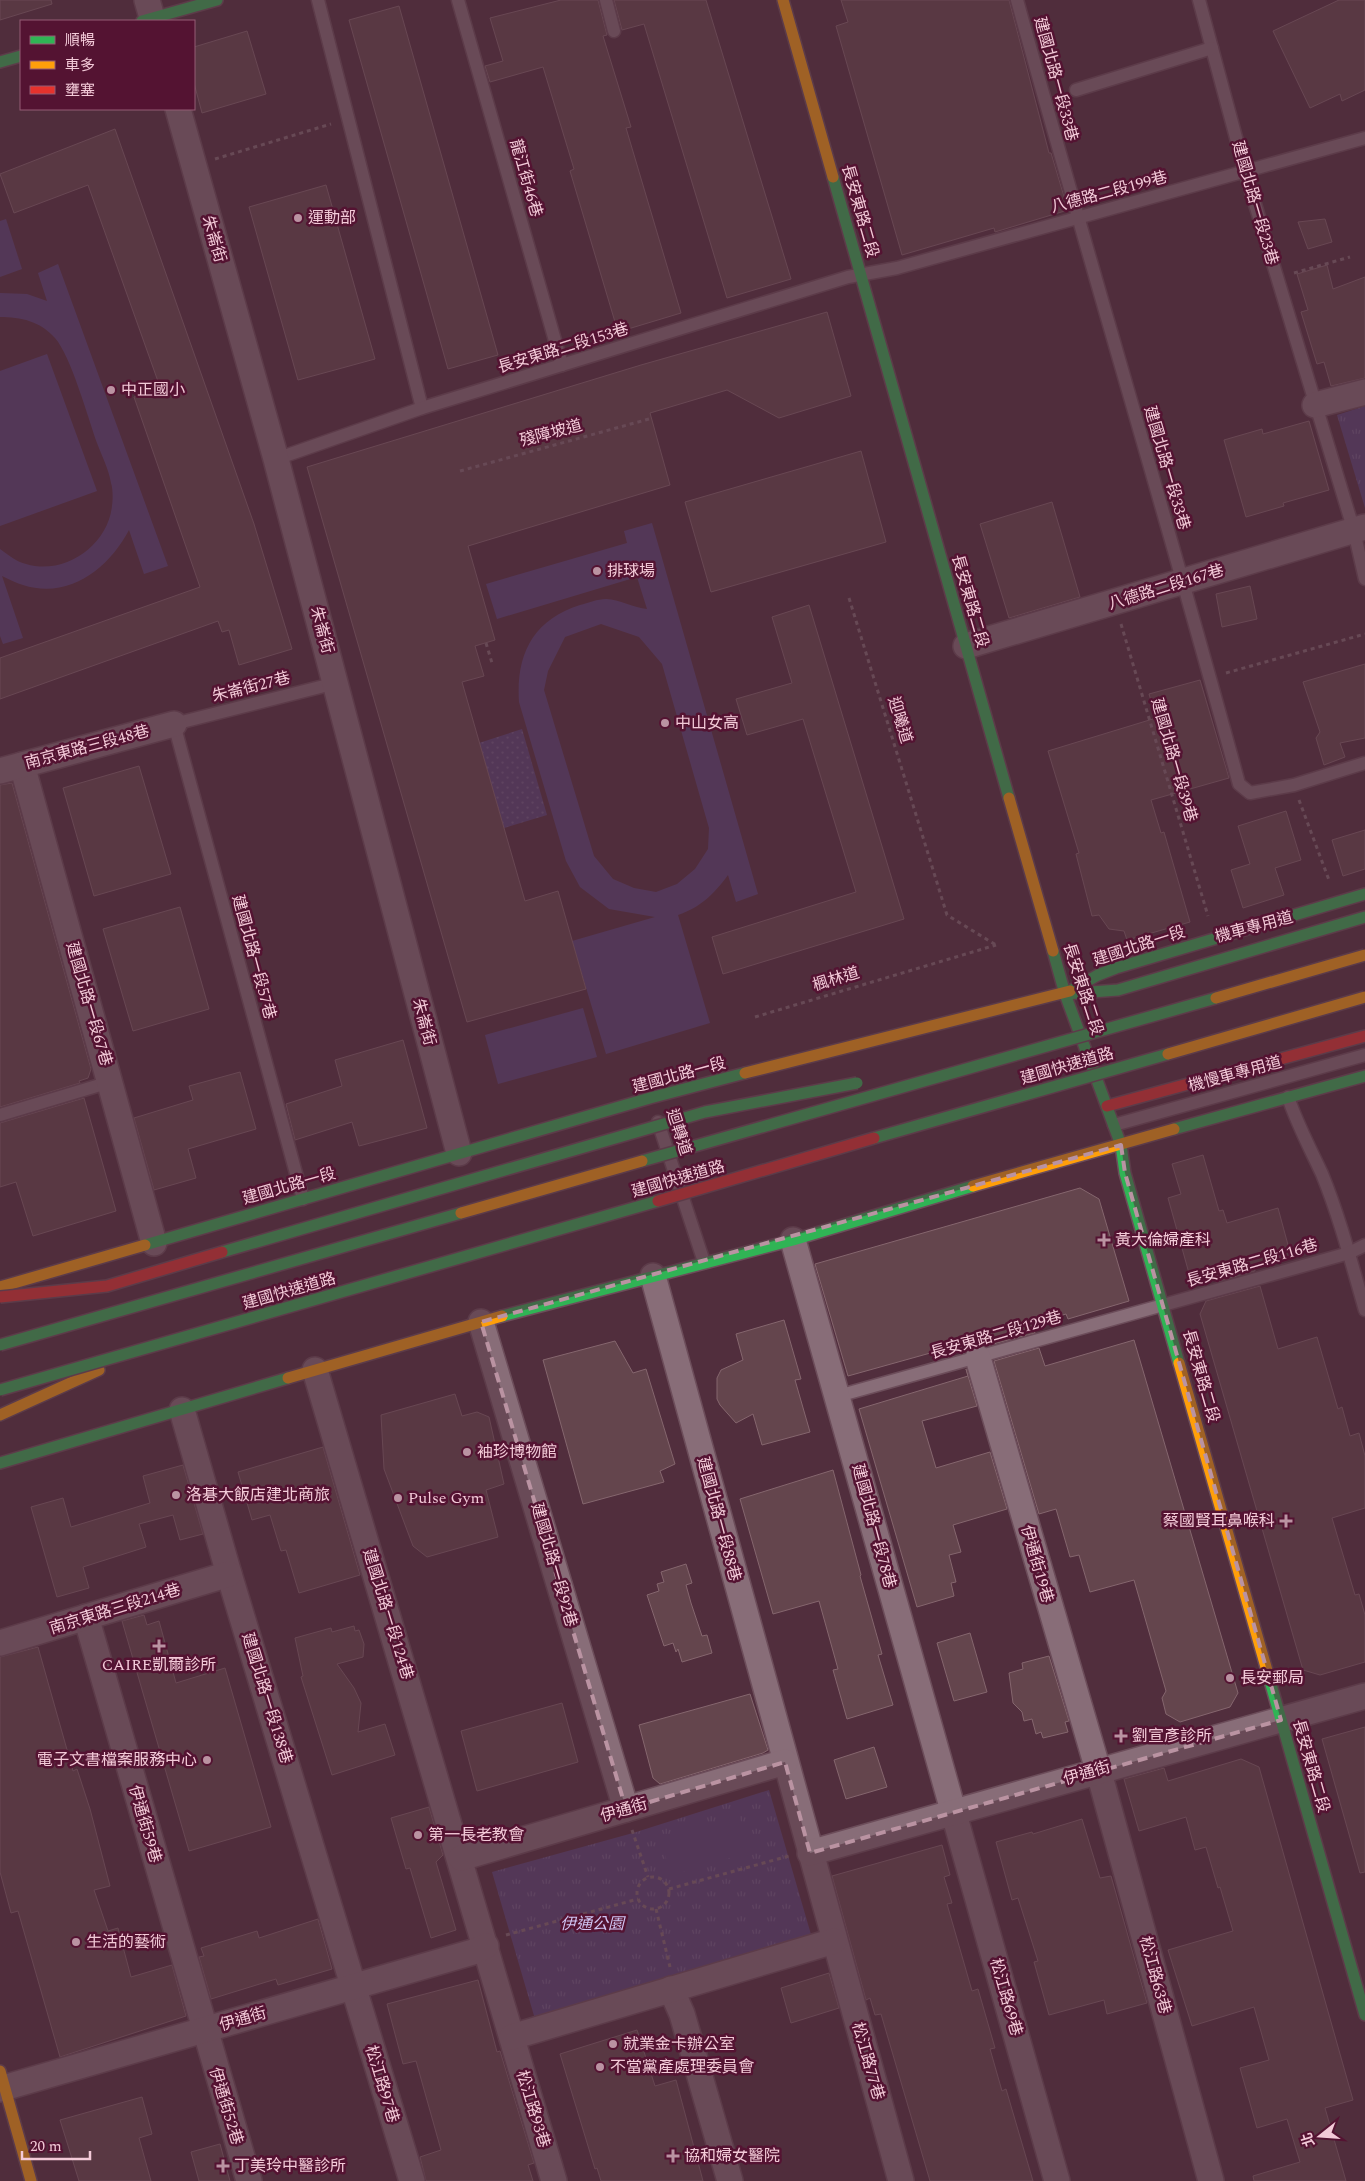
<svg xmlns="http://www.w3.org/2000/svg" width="1365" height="2181" font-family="Spectral,'Noto Sans TC',serif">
	<defs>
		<pattern id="grass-dots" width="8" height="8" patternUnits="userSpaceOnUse" patternTransform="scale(1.25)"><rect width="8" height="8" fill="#584479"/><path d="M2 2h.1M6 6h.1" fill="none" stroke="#705e8b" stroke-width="1.8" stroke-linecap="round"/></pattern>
		<pattern id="park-tufts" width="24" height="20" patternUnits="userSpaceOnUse" patternTransform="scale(1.25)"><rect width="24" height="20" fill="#584479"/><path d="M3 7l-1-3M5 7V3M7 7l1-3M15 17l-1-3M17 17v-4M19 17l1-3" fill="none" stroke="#705e8b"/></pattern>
	</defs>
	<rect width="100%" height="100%" fill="#512e3d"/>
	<path fill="url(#grass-dots)" d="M522 729 547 815 504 828 479 743Z"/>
	<g fill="url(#park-tufts)">
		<path d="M1365 406V508L1337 415Z"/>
		<path d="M769 1790 812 1938 535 2019 492 1872 633 1833Z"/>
	</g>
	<g fill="#584479" fill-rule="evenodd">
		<path d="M6 219 22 269 0 277V221Z"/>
		<path d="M58 264 168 566 144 574 129 530C109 568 69 600 23 585 16 583 9 579 2 576L23 638 3 644 0 636V549C8 555 17 562 26 564 65 576 108 545 112 506 113 499 113 489 111 483 109 470 102 456 97 443 88 418 71 356 55 338 40 321 21 317 0 317V293L27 294 47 301 38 273Z"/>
		<path d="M47 354 97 491 0 526V371Z"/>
		<path d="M652 523 758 894 736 902 728 875C713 895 701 907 678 915L710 1023 606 1054 572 941 655 917 609 909 580 887 566 861 519 702C516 654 533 620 580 605 588 603 598 599 606 599 619 599 634 608 647 609L637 577 497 619 486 584 627 543 624 531ZM601 624 639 637 662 664 709 828 708 849 695 869 677 884 656 892 634 888 613 879 594 856 544 690 548 671 565 637Z"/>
		<path d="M583 1008 597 1057 498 1084 485 1035Z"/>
		<path d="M739 1815 750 1852 671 1875 660 1838Z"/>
	</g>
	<g fill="#64454d" stroke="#85666e">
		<path d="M0 0H51L52 4 0 20Z"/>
		<path d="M561 0H598L607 35 603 36 631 127 626 128 681 313 618 332 570 171 574 169 543 67 490 82 485 66 503 61 490 18Z"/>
		<path d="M614 0H706L791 279 727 298 644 24 622 30Z"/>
		<path d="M841 0H1009L1049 153H1051L1068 210 995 232 994 228 902 255 836 26 848 22Z"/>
		<path d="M1339 0H1365V90L1342 101 1340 94 1310 108 1273 31Z"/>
		<path d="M399 6 498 355 448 369 349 20Z"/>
		<path d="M247 31 266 94 202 113 194 83V47Z"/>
		<path d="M115 129 254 524 292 649 239 665 229 630 222 632 218 621 0 699V658L200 587 134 397 160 387 88 185 14 213 0 174Z"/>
		<path d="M326 185 375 359 298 380 249 207Z"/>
		<path d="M1325 219 1332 242 1308 249 1298 222Z"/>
		<path d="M1327 265 1333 289 1365 277V378L1331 386 1324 362 1317 364 1301 312 1308 310 1297 274Z"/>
		<path d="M827 312 851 396 779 418 727 390 650 413 670 485 468 546 495 640 475 646 484 676 462 682 525 901 558 891 586 989 467 1022 307 467 641 365Z"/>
		<path d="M1309 421 1329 490 1283 503 1284 506 1246 517 1224 440 1262 429 1263 434Z"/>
		<path d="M861 451 886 542 711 592 685 502Z"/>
		<path d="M1052 502 1080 597 1009 618 980 524Z"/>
		<path d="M1250 586 1257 619 1222 627 1216 594Z"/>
		<path d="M809 605 904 919 723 974 712 937 856 892 803 719 747 735 736 699 792 683 772 617Z"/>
		<path d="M1365 664V738L1340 743 1345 757 1324 765 1316 738 1320 732 1303 682Z"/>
		<path d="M1200 680 1229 778 1151 800 1161 833 1164 832 1190 922 1127 940 1124 931 1109 929 1099 915 1092 916 1076 854 1079 853 1048 751 1156 718 1149 694Z"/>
		<path d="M139 766 171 874 94 896 63 788Z"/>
		<path d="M12 783 91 1069 88 1078 79 1081 80 1083 0 1107V785Z"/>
		<path d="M1286 811 1301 860 1275 868 1284 895 1243 908 1231 870 1250 864 1238 826Z"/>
		<path d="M1365 830V869L1343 876 1332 840Z"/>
		<path d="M180 907 209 1009 133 1031 103 929Z"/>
		<path d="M403 1040 427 1128 359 1146 352 1122 295 1140 286 1104 342 1086 335 1060Z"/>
		<path d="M240 1072 256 1129 188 1149 196 1178 154 1190 134 1118 193 1100 189 1086Z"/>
		<path d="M84 1098 116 1211 33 1236 16 1182 0 1187V1123Z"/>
		<path d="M1203 1155 1219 1211 1223 1210 1227 1223 1278 1208 1291 1256 1254 1266 1255 1271 1216 1282 1218 1276 1192 1284 1168 1198 1181 1194 1172 1164Z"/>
		<path d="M1080 1188 1099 1199 1129 1301 1068 1319 1066 1314 1032 1324 1035 1333 986 1346 974 1344 961 1353 959 1345 848 1376 815 1264Z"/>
		<path d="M1260 1286 1278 1349 1317 1337 1338 1409 1342 1407 1350 1436 1359 1433 1365 1456V1508L1332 1518 1355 1595 1359 1594 1365 1615V1662L1320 1675 1303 1670 1200 1314 1206 1301Z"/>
		<path d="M784 1320 801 1379 795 1380 810 1432 762 1445 753 1414 736 1423 720 1405 717 1399V1378L721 1370 743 1360 736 1334Z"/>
		<path d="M1134 1340 1238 1693 1230 1707 1180 1722 1166 1714 1162 1698 1166 1691 1134 1580 1090 1592 1079 1555 1070 1557 1056 1509 1039 1514 994 1361 1039 1348 1045 1366Z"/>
		<path d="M615 1341 633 1373 646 1369 675 1464 660 1471 664 1482 583 1504 543 1360Z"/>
		<path d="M966 1369 977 1406 922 1421 936 1468 990 1452 1007 1509 953 1525 961 1552 949 1555 956 1582 951 1583 954 1596 917 1607 859 1409 968 1376Z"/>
		<path d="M455 1394 462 1416 477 1412 489 1417 504 1484 486 1490 498 1537 427 1557 413 1546 384 1469 381 1415Z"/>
		<path d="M323 1447 360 1575 299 1593 286 1550 281 1551 270 1515 252 1520 238 1472Z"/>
		<path d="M183 1465 203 1534 180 1540 173 1515 139 1524 146 1547 83 1567 89 1588 57 1597 31 1507 63 1498 71 1527 150 1503 143 1476Z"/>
		<path d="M833 1470 861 1575 860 1576 882 1654 878 1655 893 1705 847 1719 833 1670 838 1669 819 1601 773 1614 740 1499Z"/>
		<path d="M686 1564 692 1583 686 1585 691 1603 702 1636 707 1635 712 1653 682 1662 678 1649 676 1652 673 1643 664 1646 647 1595 659 1591 657 1584 664 1582 661 1572Z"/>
		<path d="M144 1615 147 1625 159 1621 176 1683 225 1668 271 1827 189 1851 122 1621Z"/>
		<path d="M354 1626 355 1631 359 1630 364 1644 363 1657 337 1664 354 1688 361 1703 358 1732 385 1724 395 1755 332 1775 301 1677 303 1676 295 1638 331 1628 332 1632Z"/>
		<path d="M970 1633 987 1692 954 1701 937 1643Z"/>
		<path d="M38 1647 73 1771 77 1769 90 1809 110 1886 94 1890 108 1931 118 1928 131 1977 172 1965 186 2016 60 2057 18 1911 11 1913 0 1872V1657Z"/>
		<path d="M1049 1656 1069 1721 1065 1722 1068 1732 1043 1738 1041 1732 1036 1734 1032 1719 1024 1721 1022 1712 1013 1703 1009 1673 1023 1669 1022 1663Z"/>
		<path d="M750 1694 768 1750 763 1753 660 1784 653 1778 639 1725Z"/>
		<path d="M562 1703 578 1762 477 1791 461 1731Z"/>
		<path d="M1365 1727V1872L1360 1873 1322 1739Z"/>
		<path d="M874 1747 887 1787 846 1799 834 1760Z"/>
		<path d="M1241 1759 1259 1767 1353 2100 1325 2108 1346 2181H1254L1253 2176 1300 2162 1287 2119 1257 2128 1240 2068 1269 2060 1254 2007 1192 2026 1168 1950 1233 1931 1220 1887 1218 1888 1206 1847 1195 1850 1186 1817 1139 1831 1124 1779 1164 1768 1168 1781Z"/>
		<path d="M429 1807 443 1855 436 1862 456 1930 431 1938 410 1868 406 1869 391 1818Z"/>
		<path d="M1082 1819 1100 1878 1111 1876 1147 2003 1107 2014 1104 2000 1049 2015 1034 1962 1038 1961 1018 1898 1012 1900 996 1842 1032 1832 1033 1834Z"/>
		<path d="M942 1845 950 1875 944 1877 952 1903 947 1904 972 1991 978 1989 995 2048 990 2049 1002 2091 1006 2089 1033 2181H930L881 2014 875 2015 870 1998 866 2000 832 1876Z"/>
		<path d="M318 1919 332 1969 278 1985 276 1979 211 1999 199 1957 204 1956 201 1948 257 1931 259 1938Z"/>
		<path d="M829 1973 839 2008 791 2023 781 1988Z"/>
		<path d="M478 1980 497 2052 500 2051 534 2163 528 2165 533 2181H426L420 2157 441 2150 416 2061 403 2064 387 2004Z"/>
		<path d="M637 2030 655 2086 676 2080 703 2181H601L597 2168 595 2169 560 2054Z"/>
		<path d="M142 2097 152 2134 139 2138 151 2181H79L60 2120Z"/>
		<path d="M220 2144 230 2181H199L191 2152Z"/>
	</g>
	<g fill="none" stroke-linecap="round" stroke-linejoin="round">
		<defs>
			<g id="lane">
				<path d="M318 0 422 408"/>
				<path d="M458 0 562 365"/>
				<path d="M606 0 614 31"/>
				<path d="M1017 0C1089 262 1168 521 1239 784L1250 793 1294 785 1365 763"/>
				<path d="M1199 0 1245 171 1354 531 1365 579"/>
				<path d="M1076 90 1212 48"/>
				<path d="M276 459 422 408 848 277 897 268 1365 138"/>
				<path d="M1288 1097C1297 1124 1310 1148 1322 1174 1340 1218 1352 1265 1365 1310"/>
				<path d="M0 1115 110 1082"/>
				<path d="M658 1122 704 1262"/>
				<path d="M1114 1125 1365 1055"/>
				<path d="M303 1199 174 724 336 683"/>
				<path d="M838 1396 1349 1253 1365 1245"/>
			</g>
			<g id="street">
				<path d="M147 0 153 21"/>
				<path d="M178 109 276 459 459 1153"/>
				<path d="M1315 405 1365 392"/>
				<path d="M966 646 1365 527"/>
				<path d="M22 765 154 1243"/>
				<path d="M0 771 174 724"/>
				<path d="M793 1240 1057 2181"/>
				<path d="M653 1276 901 2181"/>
				<path d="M481 1322 626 1809"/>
				<path d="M978 1358 1103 1787 1211 2181"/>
				<path d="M315 1370 554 2181"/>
				<path d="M182 1410 229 1574 412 2181"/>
				<path d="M86 1617 249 2181"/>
				<path d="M0 1643 229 1574"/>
				<path d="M810 1853 1365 1696"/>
				<path d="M461 1858 785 1762"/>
				<path d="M671 1989 682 2014 730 2181"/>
				<path d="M512 2037 834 1941"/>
				<path d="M0 2089 473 1952 486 1946"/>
			</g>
			<g id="fast">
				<path d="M142 21 217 0"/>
				<path d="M0 62 21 56"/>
				<path d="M833 177 1009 798"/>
				<path d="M1053 951 1065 994 1121 1145 1125 1173 1179 1363"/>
				<path d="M1070 991 1098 975 1116 968 1365 894"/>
				<path d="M1065 994 1118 990 1365 917"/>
				<path d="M1174 1129 1365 1076"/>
				<path d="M145 1245 650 1098 745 1073"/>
				<path d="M502 1316 793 1240 973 1186"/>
				<path d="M0 1463 288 1378"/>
				<path d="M1268 1674 1365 2015"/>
			</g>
			<g id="slow">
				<path d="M783 0 833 177"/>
				<path d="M1009 798 1053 951"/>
				<path d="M745 1073 1070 991"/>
				<path d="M973 1186 1174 1129"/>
				<path d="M0 1287 145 1245"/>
				<path d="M1179 1363 1268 1674"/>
				<path d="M288 1378 502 1316"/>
				<path d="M0 1415 99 1370"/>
				<path d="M0 2071 31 2181"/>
			</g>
			<path id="jam" d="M1107 1106 1365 1036"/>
		</defs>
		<use href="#lane" stroke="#6c4d5a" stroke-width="15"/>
		<use href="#street" stroke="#6c4d5a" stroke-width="28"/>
		<use href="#fast" stroke="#6c4d5a" stroke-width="14"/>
		<use href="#slow" stroke="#6c4d5a" stroke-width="14"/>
		<use href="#jam" stroke="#6c4d5a" stroke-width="14"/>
		<g stroke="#836a74" stroke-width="3" stroke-dasharray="4 4" stroke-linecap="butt">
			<path d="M215 159 331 124"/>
			<path d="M1294 273 1350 257"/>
			<path d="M460 471 649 419"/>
			<path d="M849 598 947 915 996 945"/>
			<path d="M1121 624 1208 916"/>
			<path d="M486 643 492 663"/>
			<path d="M1226 673 1365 634"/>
			<path d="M1299 800 1329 880"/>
			<path d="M755 1017 996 945"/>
			<path d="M632 1830 648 1877"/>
			<circle cx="653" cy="1893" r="16"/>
			<path d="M669 1889 789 1856"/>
			<path d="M656 1909 670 1967"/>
			<path d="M506 1935 638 1899"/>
		</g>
		<use href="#lane" stroke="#886d78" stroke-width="12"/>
		<use href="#street" stroke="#886d78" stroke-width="25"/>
		<use href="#fast" stroke="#30b455" stroke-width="11"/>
		<use href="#slow" stroke="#ff9f0a" stroke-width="11"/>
		<use href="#jam" stroke="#e5322d" stroke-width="11"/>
		<defs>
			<g id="fast-bridge">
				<path d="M874 1138 1168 1054"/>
				<path d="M642 1161 1216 998"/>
				<path d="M222 1252 705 1112 857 1083"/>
				<path d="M0 1345 461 1213"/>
				<path d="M0 1390 658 1201"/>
			</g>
			<g id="slow-bridge">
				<path d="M1216 998 1365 955"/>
				<path d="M1168 1054 1365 997"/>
				<path d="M461 1213 642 1161"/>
			</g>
			<g id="jam-bridge">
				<path d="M658 1201 874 1138"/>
				<path d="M0 1297 107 1286 222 1252"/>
			</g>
		</defs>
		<use href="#fast-bridge" stroke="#6c4d5a" stroke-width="14" stroke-linecap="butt"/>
		<use href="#slow-bridge" stroke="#6c4d5a" stroke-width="14" stroke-linecap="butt"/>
		<use href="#jam-bridge" stroke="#6c4d5a" stroke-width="14" stroke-linecap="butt"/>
		<use href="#fast-bridge" stroke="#30b455" stroke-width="11"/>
		<use href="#slow-bridge" stroke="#ff9f0a" stroke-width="11"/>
		<use href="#jam-bridge" stroke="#e5322d" stroke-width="11"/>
	</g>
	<path d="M0 0H1365V2181H0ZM1121 1145 1125 1173 1281 1720 810 1853 785 1762 626 1809 481 1322Z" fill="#512e3d" fill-opacity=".55" fill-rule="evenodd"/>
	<path fill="none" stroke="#ba93a2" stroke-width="4" stroke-dasharray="10 6" stroke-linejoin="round" d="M1121 1145 1125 1173 1281 1720 810 1853 785 1762 626 1809 481 1322Z"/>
	<g fill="#ba93a2" stroke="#541332" stroke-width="2">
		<circle cx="298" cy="218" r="5"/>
		<circle cx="111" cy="390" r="5"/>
		<circle cx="597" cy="571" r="5"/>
		<circle cx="665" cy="723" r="5"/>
		<path d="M1101.5 1232.5h5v5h5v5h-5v5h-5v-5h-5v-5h5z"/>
		<circle cx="467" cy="1452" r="5"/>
		<circle cx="176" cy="1495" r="5"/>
		<circle cx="398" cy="1498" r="5"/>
		<path d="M1283.5 1513.5h5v5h5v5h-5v5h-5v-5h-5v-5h5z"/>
		<path d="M156.5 1638.5h5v5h5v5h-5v5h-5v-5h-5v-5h5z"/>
		<circle cx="1230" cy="1678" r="5"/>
		<path d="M1118.5 1728.5h5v5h5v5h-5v5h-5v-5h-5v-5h5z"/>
		<circle cx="207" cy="1760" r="5"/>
		<circle cx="418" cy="1835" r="5"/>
		<circle cx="76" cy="1942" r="5"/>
		<circle cx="613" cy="2044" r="5"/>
		<circle cx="600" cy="2067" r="5"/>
		<path d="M670.5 2148.5h5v5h5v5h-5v5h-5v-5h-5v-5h5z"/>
		<path d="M220.5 2158.5h5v5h5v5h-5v5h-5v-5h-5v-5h5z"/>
	</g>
	<g text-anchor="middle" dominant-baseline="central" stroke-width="5" stroke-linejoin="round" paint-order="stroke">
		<g font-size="16" fill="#f3cad8" stroke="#541332">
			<text transform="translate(1056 79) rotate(75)">建國北路一段33巷</text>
			<text transform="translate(526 178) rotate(74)">龍江街46巷</text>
			<text transform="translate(1109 192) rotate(-15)">八德路二段199巷</text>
			<text transform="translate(1255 203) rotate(74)">建國北路一段23巷</text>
			<text transform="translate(860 211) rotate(74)">長安東路二段</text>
			<text transform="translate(214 239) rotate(74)">朱崙街</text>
			<text transform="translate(563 348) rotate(-17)">長安東路二段153巷</text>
			<text transform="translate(551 433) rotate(-15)">殘障坡道</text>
			<text transform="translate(1167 468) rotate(74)">建國北路一段33巷</text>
			<text transform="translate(1166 587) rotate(-17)">八德路二段167巷</text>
			<text transform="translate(970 601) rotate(74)">長安東路二段</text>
			<text transform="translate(322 630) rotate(75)">朱崙街</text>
			<text transform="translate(251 687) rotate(-14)">朱崙街27巷</text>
			<text transform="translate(900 720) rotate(73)">迎曦道</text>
			<text transform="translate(87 747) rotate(-15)">南京東路三段48巷</text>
			<text transform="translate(1174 760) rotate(74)">建國北路一段39巷</text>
			<text transform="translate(1254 927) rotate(-15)">機車專用道</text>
			<text transform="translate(1139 946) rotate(-18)">建國北路一段</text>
			<text transform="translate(254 957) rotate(75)">建國北路一段57巷</text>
			<text transform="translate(836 979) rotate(-17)">楓林道</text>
			<text transform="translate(1083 989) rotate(72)">長安東路二段</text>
			<text transform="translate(89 1004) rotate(74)">建國北路一段67巷</text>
			<text transform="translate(424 1022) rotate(75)">朱崙街</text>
			<text transform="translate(1067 1066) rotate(-16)">建國快速道路</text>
			<text transform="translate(1235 1074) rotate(-15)">機慢車專用道</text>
			<text transform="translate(679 1075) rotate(-15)">建國北路一段</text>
			<text transform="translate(679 1132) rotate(72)">迴轉道</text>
			<text transform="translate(678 1179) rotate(-16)">建國快速道路</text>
			<text transform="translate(289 1186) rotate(-16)">建國北路一段</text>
			<text transform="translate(1252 1263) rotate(-16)">長安東路二段116巷</text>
			<text transform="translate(289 1291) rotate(-16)">建國快速道路</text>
			<text transform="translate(996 1335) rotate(-16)">長安東路二段129巷</text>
			<text transform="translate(1201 1376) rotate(74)">長安東路二段</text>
			<text transform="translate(719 1519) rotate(75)">建國北路一段88巷</text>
			<text transform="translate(874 1526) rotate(75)">建國北路一段78巷</text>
			<text transform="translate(1037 1564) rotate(74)">伊通街19巷</text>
			<text transform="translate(554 1565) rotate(74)">建國北路一段92巷</text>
			<text transform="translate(115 1609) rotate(-17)">南京東路三段214巷</text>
			<text transform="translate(388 1614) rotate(73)">建國北路一段124巷</text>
			<text transform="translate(267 1698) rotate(73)">建國北路一段138巷</text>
			<text transform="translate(1311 1766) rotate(74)">長安東路二段</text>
			<text transform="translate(1087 1773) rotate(-16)">伊通街</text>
			<text transform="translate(624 1810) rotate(-16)">伊通街</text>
			<text transform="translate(145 1824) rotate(74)">伊通街59巷</text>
			<text transform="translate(1155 1975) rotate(75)">松江路63巷</text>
			<text transform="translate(1006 1997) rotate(74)">松江路69巷</text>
			<text transform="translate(243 2019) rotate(-16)">伊通街</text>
			<text transform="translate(868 2061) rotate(74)">松江路77巷</text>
			<text transform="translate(382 2084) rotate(73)">松江路97巷</text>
			<text transform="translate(226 2106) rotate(73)">伊通街52巷</text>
			<text transform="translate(533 2109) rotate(73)">松江路93巷</text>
		</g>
		<g font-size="16" fill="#f3cad8" stroke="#541332" text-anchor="start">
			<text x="308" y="218">運動部</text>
			<text x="121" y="390">中正國小</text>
			<text x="607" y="571">排球場</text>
			<text x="675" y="723">中山女高</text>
			<text x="1115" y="1240">黃大倫婦產科</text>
			<text x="477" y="1452">袖珍博物館</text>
			<text x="186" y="1495">洛碁大飯店建北商旅</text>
			<text x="408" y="1498">Pulse Gym</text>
			<text x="1275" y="1521" text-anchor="end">蔡國賢耳鼻喉科</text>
			<text x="159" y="1665" text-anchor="middle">CAIRE凱爾診所</text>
			<text x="1240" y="1678">長安郵局</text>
			<text x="1132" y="1736">劉宣彥診所</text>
			<text x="197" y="1760" text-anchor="end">電子文書檔案服務中心</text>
			<text x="428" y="1835">第一長老教會</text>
			<text x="86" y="1942">生活的藝術</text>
			<text x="623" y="2044">就業金卡辦公室</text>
			<text x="610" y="2067">不當黨產處理委員會</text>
			<text x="684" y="2156">協和婦女醫院</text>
			<text x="234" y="2166">丁美玲中醫診所</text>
		</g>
		<g font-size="16" font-style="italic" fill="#d0c5f3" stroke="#541332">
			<text x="592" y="1924">伊通公園</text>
		</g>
	</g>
	<rect x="20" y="20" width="175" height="90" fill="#541332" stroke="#945c74"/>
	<rect x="30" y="36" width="25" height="8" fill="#30b455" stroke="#945c74"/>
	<text x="65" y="45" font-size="15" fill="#f3cad8">順暢</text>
	<rect x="30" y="61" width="25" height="8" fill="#ff9f0a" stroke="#945c74"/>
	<text x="65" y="70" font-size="15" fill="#f3cad8">車多</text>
	<rect x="30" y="86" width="25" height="8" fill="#e5322d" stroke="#945c74"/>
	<text x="65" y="95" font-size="15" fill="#f3cad8">壅塞</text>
	<g transform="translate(1320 2136) rotate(253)" stroke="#541332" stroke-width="4" paint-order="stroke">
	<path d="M0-4L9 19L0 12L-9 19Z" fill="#f3cad8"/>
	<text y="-8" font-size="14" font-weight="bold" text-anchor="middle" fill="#f3cad8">北</text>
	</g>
	<path d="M22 2151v8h68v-8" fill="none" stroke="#f3cad8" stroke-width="2.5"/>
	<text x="30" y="2151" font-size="15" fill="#f3cad8" stroke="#541332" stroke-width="4" paint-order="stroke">20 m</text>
</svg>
